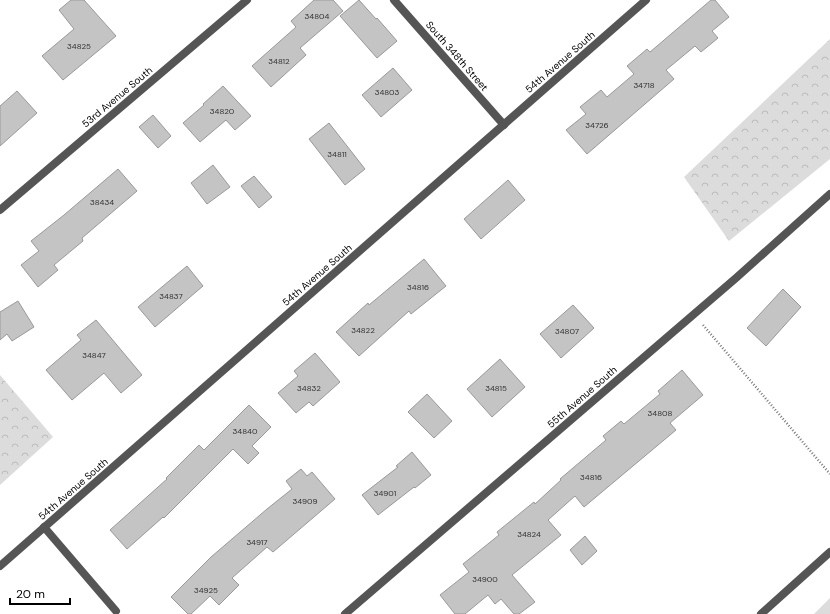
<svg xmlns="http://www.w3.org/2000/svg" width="830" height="614" font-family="'DM Sans',sans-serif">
	<defs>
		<pattern id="forest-crowns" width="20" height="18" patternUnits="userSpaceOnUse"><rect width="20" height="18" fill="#dcdcdc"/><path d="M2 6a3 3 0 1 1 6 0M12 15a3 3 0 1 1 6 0" fill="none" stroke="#bbb"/></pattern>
	</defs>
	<rect width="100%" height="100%" fill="#fff"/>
	<g fill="url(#forest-crowns)">
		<path d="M830 39V159L729 241 684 177Z"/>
		<path d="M0 375 53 437 0 485Z"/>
		<path d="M830 598V614H814Z"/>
	</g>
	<g fill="#c4c4c4" stroke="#999">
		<path d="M71 0H84L116 36 63 80 42 56 74 29 59 10Z"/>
		<path d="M314 0H333L343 11 300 48 306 55 271 87 252 66 296 27 291 21Z"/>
		<path d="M359 0 376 19 377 18 397 41 377 58 340 16Z"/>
		<path d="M711 0H715L729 17 712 31 718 38 701 52 695 46 666 70 674 79 587 154 566 130 586 114 580 107 601 90 607 97 634 74 627 66 647 49 650 52Z"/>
		<path d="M393 68 412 90 381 117 362 95Z"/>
		<path d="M223 86 251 116 235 130 226 120 200 142 183 123 204 105 203 104Z"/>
		<path d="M17 91 37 113 0 146V106Z"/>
		<path d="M153 115 171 136 158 148 139 127Z"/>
		<path d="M329 123 365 169 345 185 309 139Z"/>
		<path d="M213 165 230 187 207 204 191 183Z"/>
		<path d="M118 169 137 191 82 238 83 241 54 265 58 270 38 287 21 265 39 251 31 241 64 215Z"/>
		<path d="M254 176 272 197 259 208 241 186Z"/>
		<path d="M508 180 525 200 481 239 464 219Z"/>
		<path d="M424 259 446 286 411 314 409 311 359 356 336 332 368 303 369 305Z"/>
		<path d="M187 266 203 286 155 327 138 307Z"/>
		<path d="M783 289 801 307 766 346 747 328Z"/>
		<path d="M18 301 34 327 12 341 7 334 0 340V312Z"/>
		<path d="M573 305 594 328 561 358 540 334Z"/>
		<path d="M96 320 142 375 121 393 104 373 72 400 46 370 81 340 77 335Z"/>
		<path d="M315 353 340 382 313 406 309 402 296 413 278 393 298 376 294 371Z"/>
		<path d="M500 359 525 387 492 417 467 389Z"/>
		<path d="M682 370 703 395 670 423 676 430 584 507 575 496 548 520 561 535 512 575 535 602 519 614H514L501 599 495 604 488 595 465 614H455L440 595 469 572 463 564 499 535 497 532 534 502 535 504 561 480 560 479 606 440 603 436 621 421 624 424 660 394 658 391Z"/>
		<path d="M427 394 452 421 434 438 408 412Z"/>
		<path d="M249 405 271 427 252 446 259 453 248 464 233 449 164 518 163 517 127 549 110 530 167 479 166 478 199 445 204 450Z"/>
		<path d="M412 452 431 475 415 488 414 487 378 515 362 495 398 467 396 466Z"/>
		<path d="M301 469 307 476 312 472 335 499 273 552 267 547 232 578 239 585 219 605 210 596 191 614H188L171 597 211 557 267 509 292 489 286 481Z"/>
		<path d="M585 536 597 551 582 565 570 550Z"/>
	</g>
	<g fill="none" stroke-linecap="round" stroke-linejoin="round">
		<path stroke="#777" stroke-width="2.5" stroke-dasharray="1 2" stroke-linecap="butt" d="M703 325 830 474"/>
		<g stroke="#555" stroke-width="8">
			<path d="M394 0 504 125"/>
			<path d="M0 210 247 0"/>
			<path d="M44 527 116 611"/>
			<path d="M0 566 646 0"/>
			<path d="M345 614 736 278 830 194"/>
			<path d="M761 614 830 552"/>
		</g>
	</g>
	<g text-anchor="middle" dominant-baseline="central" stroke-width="3" stroke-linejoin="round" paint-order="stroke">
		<g font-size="8" fill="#313131">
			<text x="317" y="16">34804</text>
			<text x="79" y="46">34825</text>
			<text x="279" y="61">34812</text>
			<text x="644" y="85">34718</text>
			<text x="387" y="92">34803</text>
			<text x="222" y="111">34820</text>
			<text x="597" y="125">34726</text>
			<text x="337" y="154">34811</text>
			<text x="102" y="202">38434</text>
			<text x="418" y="287">34816</text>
			<text x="171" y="296">34837</text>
			<text x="363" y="330">34822</text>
			<text x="567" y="331">34807</text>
			<text x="94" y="355">34847</text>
			<text x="309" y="388">34832</text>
			<text x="496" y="388">34815</text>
			<text x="660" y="413">34808</text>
			<text x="245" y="431">34840</text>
			<text x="591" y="477">34816</text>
			<text x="385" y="493">34901</text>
			<text x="305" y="501">34909</text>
			<text x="529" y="534">34824</text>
			<text x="257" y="542">34917</text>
			<text x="485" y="579">34900</text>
			<text x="206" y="590">34925</text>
		</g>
		<g font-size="10" fill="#000" stroke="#fff">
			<text transform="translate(457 56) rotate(49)">South 348th Street</text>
			<text transform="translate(560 62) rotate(-41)">54th Avenue South</text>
			<text transform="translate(117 97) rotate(-40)">53rd Avenue South</text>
			<text transform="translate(317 275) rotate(-41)">54th Avenue South</text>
			<text transform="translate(582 397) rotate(-41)">55th Avenue South</text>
			<text transform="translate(73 489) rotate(-41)">54th Avenue South</text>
		</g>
	</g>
	<path d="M10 598v6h60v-6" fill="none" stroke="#000000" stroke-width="2"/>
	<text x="16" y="598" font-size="12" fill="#000000" stroke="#ffffff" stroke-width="3" paint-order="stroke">20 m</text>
</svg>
